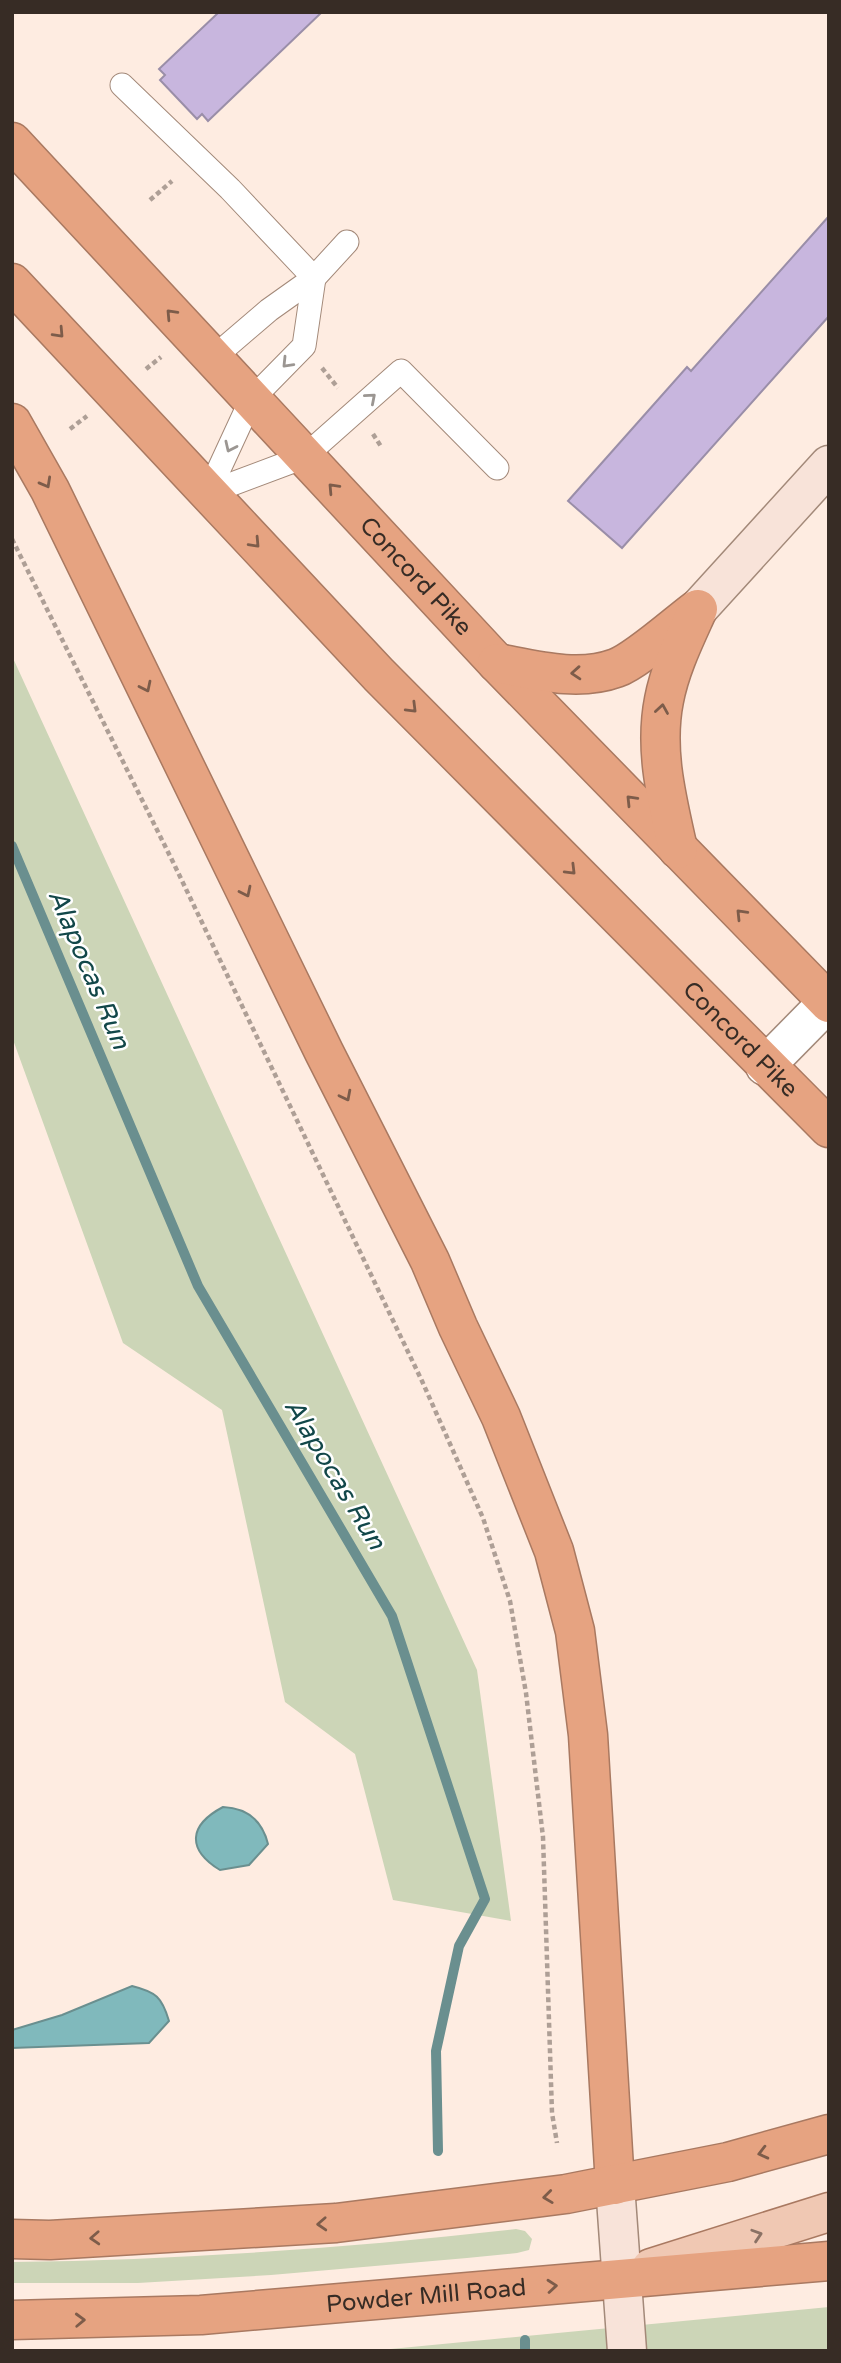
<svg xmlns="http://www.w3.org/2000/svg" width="841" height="2363" font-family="'Varela Round',sans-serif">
	<rect width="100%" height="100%" fill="#feece1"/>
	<g fill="#ccd5b7">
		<path d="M12 656 477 1670 511 1921 393 1900 355 1754 285 1702 222 1410 123 1343 12 1037Z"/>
		<path d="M516 2229 525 2231 532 2239 529 2250 517 2253 467 2258 271 2275 138 2283H12V2262C180 2260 349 2248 516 2229Z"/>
		<path d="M829 2307V2351H370Z"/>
	</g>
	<g fill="#80b9bc" stroke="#6a8f8f" stroke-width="2">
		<path d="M223 1807C247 1808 262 1820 268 1844L249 1865 220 1870C186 1849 189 1825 223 1807Z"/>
		<path d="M132 1986C156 1992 162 1997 169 2021L149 2043 12 2048V2030L62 2015Z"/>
	</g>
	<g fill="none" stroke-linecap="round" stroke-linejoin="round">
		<g stroke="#6a8f8f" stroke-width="10">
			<path d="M12 846 198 1286 392 1616 485 1899 459 1946 436 2051 438 2151"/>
			<path d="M525 2340V2351"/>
		</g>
	</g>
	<g fill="#c8b6de" stroke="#9a8ea8" stroke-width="2">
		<path d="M219 12H322L208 121 202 114 197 119 160 80 165 75 159 69Z"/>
		<path d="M829 216V316L622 548 568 501 687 367 691 371Z"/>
	</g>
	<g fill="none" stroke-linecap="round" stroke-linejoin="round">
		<defs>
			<g id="lane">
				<path d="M122 85 230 189 314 278"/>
				<path d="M213 358 269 310 314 278 347 242"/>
				<path d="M208 493 304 457 401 371 497 468"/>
				<path d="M208 493 251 400 304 346 314 278"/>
			</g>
			<path id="street" d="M765 1066 828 1002"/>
			<g id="secondary">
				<path d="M698 609 829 465"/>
				<path d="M615 2185 627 2351"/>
			</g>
			<path id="primary" d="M651 2268 829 2212"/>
			<g id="highway">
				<path id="s1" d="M12 142 497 663 829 1003"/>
				<path id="s2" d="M12 283 379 675 829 1128"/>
				<path d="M12 423 50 490 324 1052 430 1261 458 1327 501 1417 554 1551 575 1631 588 1735 615 2185"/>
				<path d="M497 663C535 670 578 682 616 668 636 661 677 624 696 610"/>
				<path d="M678 849C667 800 654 750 664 700 670 668 685 638 698 609"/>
				<path d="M12 2239 50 2240 336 2223 566 2194 728 2162 829 2134"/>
				<path id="s3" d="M12 2320 201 2315 829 2261"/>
			</g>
		</defs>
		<use href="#lane" stroke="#a38979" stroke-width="25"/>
		<use href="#street" stroke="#a38979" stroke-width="41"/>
		<use href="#secondary" stroke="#a38979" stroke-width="41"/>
		<use href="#primary" stroke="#a97961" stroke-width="41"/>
		<use href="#highway" stroke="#a97961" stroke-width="41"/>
		<g stroke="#ae9f96" stroke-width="4.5" stroke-dasharray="5 3.5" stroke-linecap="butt">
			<path d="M150 200 172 181"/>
			<path d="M322 368 338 388"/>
			<path d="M146 369 161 357"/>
			<path d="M70 429 87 416"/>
			<path d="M373 434 382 448"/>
			<path d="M12 539 173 862 422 1381 483 1518 510 1601 526 1693 543 1837 552 2113 557 2143"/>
		</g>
		<use href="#lane" stroke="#fff" stroke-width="23"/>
		<use href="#street" stroke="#fff" stroke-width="38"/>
		<use href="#secondary" stroke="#f8e3d9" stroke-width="38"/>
		<use href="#primary" stroke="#f0c8b3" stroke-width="38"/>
		<use href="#highway" stroke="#e6a381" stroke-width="38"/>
	</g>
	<defs><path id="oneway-chevron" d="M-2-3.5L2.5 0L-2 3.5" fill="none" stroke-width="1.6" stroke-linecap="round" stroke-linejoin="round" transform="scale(1.75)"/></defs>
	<g stroke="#7d5c4a">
		<use href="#oneway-chevron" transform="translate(171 314) rotate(-133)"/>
		<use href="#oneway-chevron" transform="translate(59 333) rotate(47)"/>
		<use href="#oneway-chevron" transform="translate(46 483) rotate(61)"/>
		<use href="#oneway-chevron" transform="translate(333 488) rotate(-133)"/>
		<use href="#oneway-chevron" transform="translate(255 543) rotate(47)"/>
		<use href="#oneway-chevron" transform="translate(576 673) rotate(176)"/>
		<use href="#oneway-chevron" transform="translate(146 687) rotate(64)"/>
		<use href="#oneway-chevron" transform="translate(412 708) rotate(45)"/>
		<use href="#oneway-chevron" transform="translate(662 709) rotate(-81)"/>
		<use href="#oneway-chevron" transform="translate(631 800) rotate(-134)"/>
		<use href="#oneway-chevron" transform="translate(571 870) rotate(45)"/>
		<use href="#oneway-chevron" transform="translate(246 892) rotate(64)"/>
		<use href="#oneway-chevron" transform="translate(741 914) rotate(-134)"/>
		<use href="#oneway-chevron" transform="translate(346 1096) rotate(63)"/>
		<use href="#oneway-chevron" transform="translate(763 2153) rotate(166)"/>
		<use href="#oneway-chevron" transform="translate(548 2197) rotate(173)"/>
		<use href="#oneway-chevron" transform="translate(322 2224) rotate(177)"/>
		<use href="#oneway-chevron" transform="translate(95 2238) rotate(177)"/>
		<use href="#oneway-chevron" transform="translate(552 2286) rotate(-5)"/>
		<use href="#oneway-chevron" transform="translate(80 2320) rotate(-2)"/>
	</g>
	<g stroke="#9b9692">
		<use href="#oneway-chevron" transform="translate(287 363) rotate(134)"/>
		<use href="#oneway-chevron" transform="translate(371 398) rotate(-41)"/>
		<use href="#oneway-chevron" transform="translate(230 447) rotate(115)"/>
	</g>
	<use stroke="#8a7265" href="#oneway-chevron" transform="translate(757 2235) rotate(-18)"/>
	<g text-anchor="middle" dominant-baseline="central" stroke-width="5" stroke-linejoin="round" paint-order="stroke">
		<g font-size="24" fill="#372c25" stroke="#fff">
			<text stroke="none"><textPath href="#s1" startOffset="593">Concord Pike</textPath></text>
			<text stroke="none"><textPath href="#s2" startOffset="1050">Concord Pike</textPath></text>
			<text stroke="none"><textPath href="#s3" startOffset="415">Powder Mill Road</textPath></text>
		</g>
		<g font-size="26" font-style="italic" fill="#124749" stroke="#fff">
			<text transform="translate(89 969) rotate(67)">Alapocas Run</text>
			<text transform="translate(335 1474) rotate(59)">Alapocas Run</text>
		</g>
	</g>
	<rect width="841" height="2363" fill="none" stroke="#372c25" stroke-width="28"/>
</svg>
